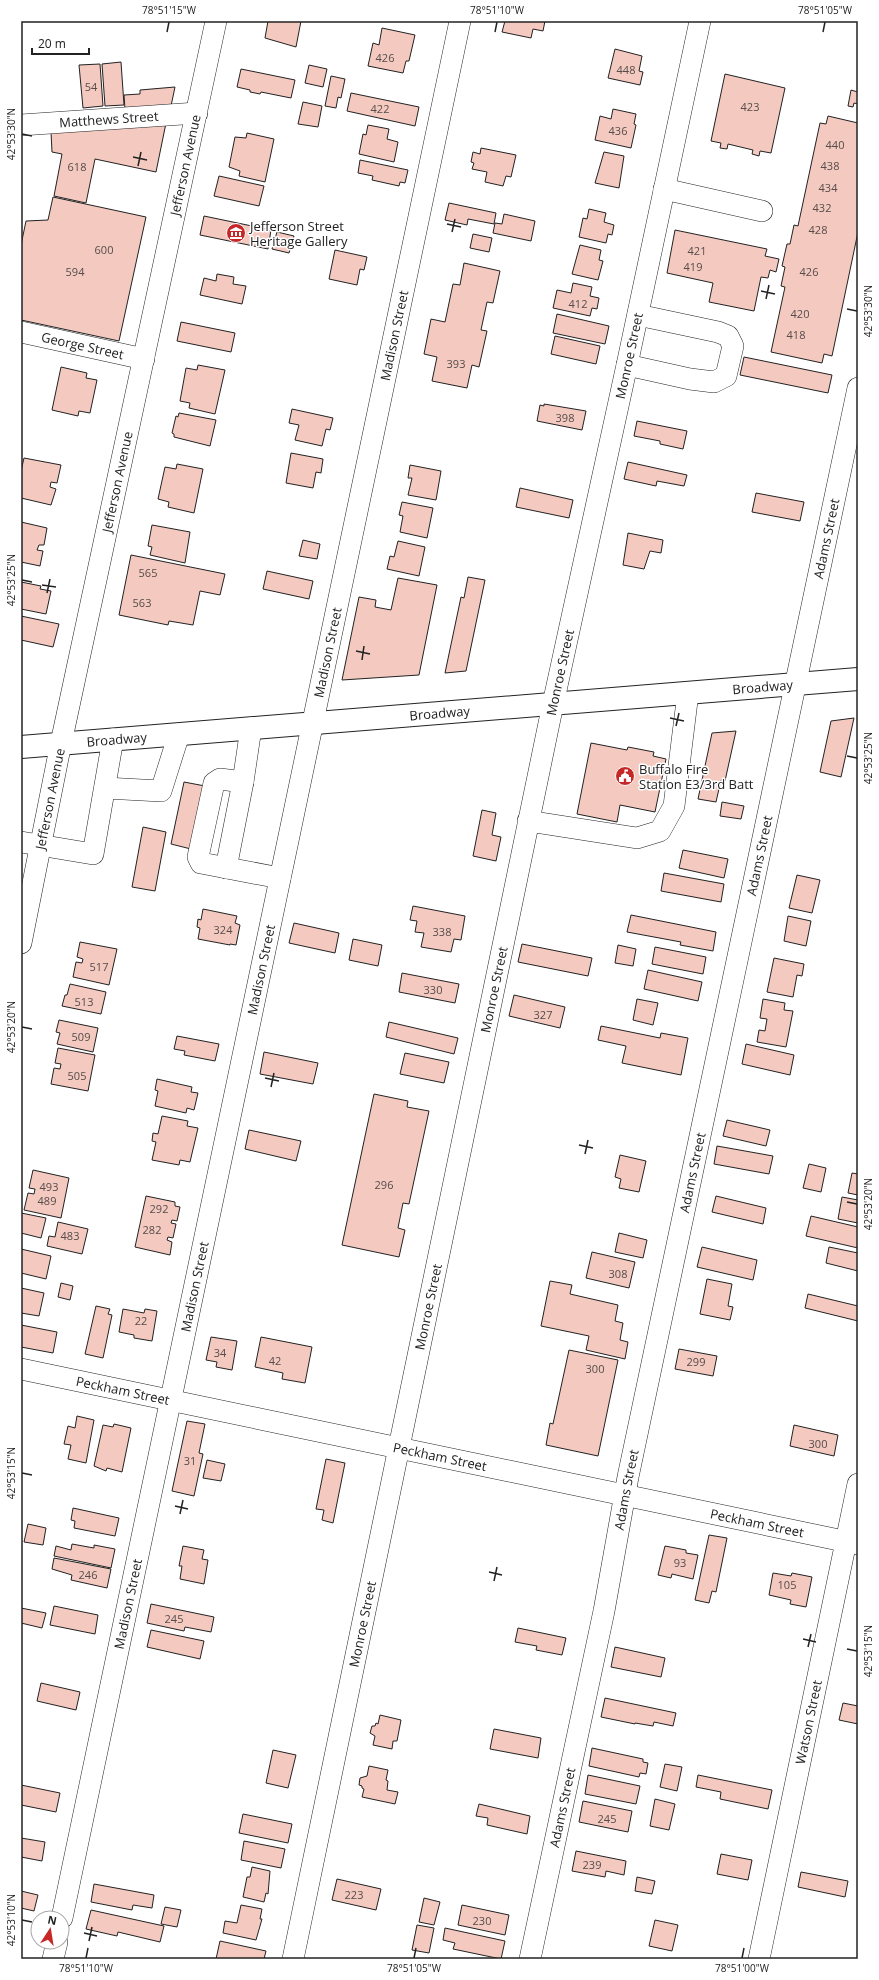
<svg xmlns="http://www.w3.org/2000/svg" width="879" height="1980" font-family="'Open Sans',sans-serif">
	<rect width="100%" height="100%" fill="#fff"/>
	<g fill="#f3c9c0" stroke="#222">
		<path d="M268 21H301L296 47 265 38Z"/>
		<path d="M505 21H545L543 31 533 29 531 38 502 32Z"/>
		<path d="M382 28 415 35 409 61H406L403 73 368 66 373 43 379 45Z"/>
		<path d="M615 49 642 56 639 71 643 72 640 85 608 78Z"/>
		<path d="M121 62 124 105 105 106 102 64Z"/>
		<path d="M100 64 103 106 83 108 79 65Z"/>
		<path d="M309 65 327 69 323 87 305 83Z"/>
		<path d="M241 69 295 80 291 98 261 92 260 94 250 92V90L237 87Z"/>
		<path d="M725 74 785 88 771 153 760 151 759 156 752 154 753 150 728 144 727 149 720 148 721 143 711 141Z"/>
		<path d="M331 76 345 79 341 98 338 97 336 108 325 106Z"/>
		<path d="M175 87 171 106 125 109 124 95 140 94V90Z"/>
		<path d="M851 90 858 92V104L854 103 853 107 848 106Z"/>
		<path d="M351 93 419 107 415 126 347 111Z"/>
		<path d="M303 102 322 106 318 127 298 124Z"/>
		<path d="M613 109 636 114 634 124 636 125 631 148 595 140 600 116 611 119Z"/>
		<path d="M828 116 858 123V232L832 356 824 354 822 363 771 352 785 287 781 286 785 267 782 266 787 244H790L794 225 798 226 820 123 826 124Z"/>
		<path d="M166 123 156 172 95 159 86 203 54 196 62 154 52 152 51 132Z"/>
		<path d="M368 125 389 129 387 139 398 142 394 162 359 154 363 134 366 135Z"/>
		<path d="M247 133 274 139 265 182 239 176 240 171 229 167 235 137 246 138Z"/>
		<path d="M481 148 516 155 511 177 506 176 503 186 485 182 487 172 472 169 474 163 471 162 473 152 480 154Z"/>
		<path d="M604 152 624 156 619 188 595 183Z"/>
		<path d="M360 160 408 170 405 183 400 182 399 186 372 180 373 176 358 173Z"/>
		<path d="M219 176 264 186 259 206 214 196Z"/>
		<path d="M53 197 146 217 119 341 21 320V245L26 221 48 220Z"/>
		<path d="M449 203 496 213 494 224 468 219 467 225 445 220Z"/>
		<path d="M589 209 606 213 604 222 614 225 612 235 608 234 606 243 579 237 583 218 587 219Z"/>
		<path d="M504 214 535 221 531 241 493 233 495 223 502 224Z"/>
		<path d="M204 216 271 230 268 249 200 235Z"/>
		<path d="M675 230 767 249 765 256 779 259 776 272 770 270 768 278 761 277 754 311 709 302 713 283 667 273Z"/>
		<path d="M277 232 294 236 289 253 272 249Z"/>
		<path d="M473 234 492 238 489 252 470 248Z"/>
		<path d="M580 245 601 250 599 260 603 261 598 280 572 274Z"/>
		<path d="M335 250 367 257 364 270 360 269 357 285 329 279Z"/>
		<path d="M464 263 500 271 493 303 487 302 481 330 487 331 479 367 472 365 467 388 432 381 437 357 424 354 431 319 445 322 453 284 460 285Z"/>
		<path d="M217 274 234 277 233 284 246 286 242 304 200 295 204 278 216 281Z"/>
		<path d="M573 283 592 287 590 296 599 298 597 309 592 308 590 316 553 308 557 290 571 293Z"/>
		<path d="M557 314 609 326 605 344 553 333Z"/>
		<path d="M181 322 235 333 231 352 177 341Z"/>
		<path d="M555 336 600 346 596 364 551 354Z"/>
		<path d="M744 357 832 375 828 393 740 375Z"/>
		<path d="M198 365 225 370 215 414 189 408 190 403 180 401 186 368 197 370Z"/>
		<path d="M61 367 87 373 86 378 97 380 90 413 79 411 78 416 52 410Z"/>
		<path d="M544 404 586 411 582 430 537 421 540 405 544 406Z"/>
		<path d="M292 409 333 418 330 430 326 429 322 446 295 440 299 425 289 423Z"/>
		<path d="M179 413 216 420 210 446 174 437V434L172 433 176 416 178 417Z"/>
		<path d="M637 421 687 431 683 449 660 444V441L634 436Z"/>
		<path d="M291 453 323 459 321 473 316 472 313 488 286 483Z"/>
		<path d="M24 458 61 465 57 483 51 482 50 487 56 489 51 505 21 498V471Z"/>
		<path d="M628 462 687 475 684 486 657 481 656 486 624 479Z"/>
		<path d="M177 464 203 469 194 513 168 507 169 502 158 499 165 467 176 469Z"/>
		<path d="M410 465 441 471 436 500 408 495 412 478H408Z"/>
		<path d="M520 488 573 500 569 518 516 507Z"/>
		<path d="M756 493 804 502 800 521 752 512Z"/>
		<path d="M402 502 433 508 427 538 400 532 403 516 399 515Z"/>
		<path d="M21 522 47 528 44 545H39L37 550 43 551 40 566 21 562Z"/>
		<path d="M152 525 190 532 185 563 150 555 152 547 148 546Z"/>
		<path d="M628 533 663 540 661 553 650 551 644 569 623 565Z"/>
		<path d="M303 540 320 544 317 559 299 556Z"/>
		<path d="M398 541 425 547 419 576 387 569 390 556 394 557Z"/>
		<path d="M131 555 225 574 220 595 200 591 193 625 169 621 168 625 119 615Z"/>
		<path d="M267 571 313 581 309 599 263 589Z"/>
		<path d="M468 577 485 580 466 671 445 673 461 597 464 598Z"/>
		<path d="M398 578 437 585 419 675 342 680 359 597 376 600 375 607 391 610Z"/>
		<path d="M21 582 41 586 40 589 51 591 46 614 21 609Z"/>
		<path d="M21 616 59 624 53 647 21 640Z"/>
		<path d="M854 718 841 777 820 772 831 721Z"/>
		<path d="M736 731 725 781 721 780 716 802 698 799 712 733Z"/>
		<path d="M591 743 627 750 628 747 654 752 653 756 666 759 655 812 620 805 617 822 577 814Z"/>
		<path d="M184 782 205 786 191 849 171 844Z"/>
		<path d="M722 802 744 806 741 819 720 816Z"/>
		<path d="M482 810 496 813 492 835 501 837 496 861 473 856Z"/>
		<path d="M143 827 166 832 155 891 132 887Z"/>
		<path d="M683 850 728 859 724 878 679 868Z"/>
		<path d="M664 873 724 884 721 902 661 891Z"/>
		<path d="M797 875 820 880 812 913 789 908Z"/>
		<path d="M413 906 465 916 461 940 454 939 451 952 421 947 424 933 415 932 417 921 410 920Z"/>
		<path d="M203 909 237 916 235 923 240 925 236 945 230 944V945L198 939 200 928 197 927 198 919 201 920Z"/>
		<path d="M631 915 716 932 713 951 680 945 681 942 627 932Z"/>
		<path d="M788 916 811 921 806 946 784 941Z"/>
		<path d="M294 923 339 933 335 953 289 943Z"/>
		<path d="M353 939 382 945 378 966 349 960Z"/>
		<path d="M80 942 117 949 109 985 73 977 76 962 82 963 83 959 77 957Z"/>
		<path d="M522 944 592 958 588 976 518 962Z"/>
		<path d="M618 945 636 949 633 966 615 963Z"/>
		<path d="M655 947 706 957 703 974 652 964Z"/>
		<path d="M774 958 804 964 802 976 797 975 793 997 767 992Z"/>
		<path d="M648 970 702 982 698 1001 644 989Z"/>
		<path d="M402 973 459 984 455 1003 399 992Z"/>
		<path d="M70 984 106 992 101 1014 62 1006 65 995H67Z"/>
		<path d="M514 995 565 1007 560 1028 509 1016Z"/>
		<path d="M637 999 658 1003 653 1025 633 1020Z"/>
		<path d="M763 999 785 1003 784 1010 793 1011 786 1047 757 1042 759 1030 765 1031 767 1019 760 1018Z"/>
		<path d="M59 1020 98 1028 93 1052 57 1044 60 1033 56 1032Z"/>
		<path d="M389 1022 458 1038 454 1054 386 1037Z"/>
		<path d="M601 1026 660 1038 661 1033 688 1038 681 1075 622 1063 626 1046 598 1040Z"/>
		<path d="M177 1036 219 1044 215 1061 184 1055 185 1051 174 1049Z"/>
		<path d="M746 1044 794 1055 790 1075 742 1064Z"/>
		<path d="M58 1048 95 1055 88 1091 51 1084 54 1068 60 1069 61 1064 55 1063Z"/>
		<path d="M264 1052 318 1063 313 1084 260 1074Z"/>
		<path d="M405 1053 449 1062 444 1083 400 1074Z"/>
		<path d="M157 1079 192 1087 191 1092 198 1093 194 1110 187 1108 186 1113 155 1106 158 1091 155 1090Z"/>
		<path d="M374 1094 408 1101 407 1107 429 1111 409 1204 403 1203 398 1228 405 1230 399 1257 342 1245Z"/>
		<path d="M162 1116 188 1121 187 1126 198 1128 190 1162 180 1160 179 1165 152 1160 156 1142 152 1141 153 1133 158 1134Z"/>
		<path d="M727 1120 770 1130 766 1146 723 1136Z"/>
		<path d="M249 1130 301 1141 296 1161 245 1149Z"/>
		<path d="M717 1146 773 1156 769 1174 714 1164Z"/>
		<path d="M620 1155 646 1161 639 1192 619 1188 621 1179 615 1177Z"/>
		<path d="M809 1164 826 1168 821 1192 803 1188Z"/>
		<path d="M33 1170 69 1178 61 1218 24 1210 28 1193 34 1194 35 1189 29 1188Z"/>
		<path d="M852 1173 858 1174V1195L848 1193Z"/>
		<path d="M146 1196 175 1202V1206L180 1207 177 1221 172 1220 171 1223 176 1224 173 1238 168 1237 167 1240 172 1242 170 1255 135 1247Z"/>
		<path d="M716 1196 766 1208 763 1224 712 1212Z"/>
		<path d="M842 1197 858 1200V1223L838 1219Z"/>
		<path d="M21 1213 46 1218 41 1238 21 1233Z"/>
		<path d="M811 1216 858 1227V1248L806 1236Z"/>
		<path d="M58 1222 88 1229 82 1254 47 1246 49 1236 55 1237Z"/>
		<path d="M619 1233 647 1240 643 1258 615 1252Z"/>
		<path d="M702 1247 757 1260 753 1280 697 1267Z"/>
		<path d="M829 1247 858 1253V1271L826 1263Z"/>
		<path d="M21 1249 51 1256 46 1279 21 1273Z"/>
		<path d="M592 1252 635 1262 629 1288 586 1278Z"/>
		<path d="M707 1279 732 1284 728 1306 733 1307 730 1320 700 1314Z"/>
		<path d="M550 1281 572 1285 570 1294 618 1305 615 1321 623 1323 620 1340 628 1342 625 1359 586 1350 589 1336 541 1326Z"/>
		<path d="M61 1283 73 1286 70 1300 58 1297Z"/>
		<path d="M21 1288 44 1293 39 1316 21 1313Z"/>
		<path d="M808 1294 858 1306V1321L805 1308Z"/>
		<path d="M96 1306 110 1309 108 1314 112 1315 103 1358 85 1354Z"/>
		<path d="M123 1309 144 1313 145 1309 157 1311 152 1341 134 1338V1335L119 1332Z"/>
		<path d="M21 1325 57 1332 53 1353 21 1347Z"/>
		<path d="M211 1337 237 1341 232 1370 216 1367 217 1362 206 1360Z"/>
		<path d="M261 1337 312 1347 305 1383 282 1379 283 1373 255 1367Z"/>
		<path d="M679 1349 717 1356 713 1376 675 1369Z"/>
		<path d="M569 1350 618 1360 598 1456 546 1445 550 1423 553 1424Z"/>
		<path d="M77 1416 94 1420 86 1463 68 1459 71 1445 64 1444 68 1426 75 1428Z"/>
		<path d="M187 1421 205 1424 199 1453 203 1454 194 1496 172 1491Z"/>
		<path d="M114 1424 131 1428 122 1472 107 1468 106 1471 94 1466 103 1425 113 1427Z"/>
		<path d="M794 1425 838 1435 834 1456 790 1446Z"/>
		<path d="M326 1459 345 1463 333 1523 322 1520 324 1510 316 1509Z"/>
		<path d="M207 1460 225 1464 221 1481 203 1478Z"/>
		<path d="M73 1508 119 1518 115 1536 74 1528 75 1521 71 1520Z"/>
		<path d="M28 1524 46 1528 43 1545 24 1542Z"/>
		<path d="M709 1535 727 1538 716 1592 712 1591 709 1603 695 1600Z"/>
		<path d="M72 1544 94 1548V1545L115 1549 111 1568 54 1556 56 1546 71 1550Z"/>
		<path d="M183 1546 204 1550 202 1559 208 1560 204 1584 180 1579 182 1566H179Z"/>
		<path d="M665 1546 686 1550V1553L698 1555 693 1579 672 1574 671 1578 658 1575Z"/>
		<path d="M54 1558 111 1569 107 1588 71 1580 72 1575 52 1569Z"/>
		<path d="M773 1573 791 1576 792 1573 812 1577 806 1607 790 1604 791 1600 769 1595Z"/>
		<path d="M151 1604 214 1617 211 1632 185 1627 184 1631 147 1623Z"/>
		<path d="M54 1606 98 1615 95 1634 50 1625Z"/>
		<path d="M21 1608 46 1613 42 1628 21 1623Z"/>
		<path d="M518 1628 566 1638 562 1655 536 1650 537 1646 515 1642Z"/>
		<path d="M151 1630 204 1641 200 1659 147 1647Z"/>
		<path d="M615 1647 665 1658 661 1677 611 1667Z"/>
		<path d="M41 1683 80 1692 76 1710 37 1701Z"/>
		<path d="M605 1698 676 1713 673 1726 654 1722 653 1726 635 1723V1724L601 1717Z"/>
		<path d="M843 1703 858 1706V1724L839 1720Z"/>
		<path d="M380 1715 401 1720 397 1741H393L392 1749 373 1745 375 1736 370 1733 372 1726H375L376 1723 378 1724Z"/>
		<path d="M494 1729 541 1738 538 1758 490 1749Z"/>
		<path d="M592 1748 643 1759V1762L648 1763 646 1774 640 1773 639 1777 589 1766Z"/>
		<path d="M273 1750 296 1755 288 1788 266 1783Z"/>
		<path d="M665 1764 682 1767 677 1791 660 1787Z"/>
		<path d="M369 1766 388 1770 386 1780 388 1781 387 1790 398 1792 395 1804 362 1797 364 1789 362 1788V1786L359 1785 360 1778 367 1776Z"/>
		<path d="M588 1775 640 1786 636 1804 585 1794Z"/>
		<path d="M698 1775 772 1790 768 1809 720 1799 721 1792 696 1787Z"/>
		<path d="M21 1785 60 1793 56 1812 21 1805Z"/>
		<path d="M655 1799 675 1804 669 1830 650 1826Z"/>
		<path d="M583 1801 632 1811 628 1832 579 1822Z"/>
		<path d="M479 1804 530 1816 527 1834 487 1825 488 1818 476 1816Z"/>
		<path d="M243 1814 292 1824 288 1843 239 1833Z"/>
		<path d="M21 1838 45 1842 42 1861 21 1857Z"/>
		<path d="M244 1841 285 1849 281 1868 241 1860Z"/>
		<path d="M576 1851 626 1861 624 1875 606 1871 605 1877 572 1871Z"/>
		<path d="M721 1854 752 1860 748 1880 717 1874Z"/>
		<path d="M252 1867 270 1871 268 1894 266 1893 264 1902 243 1897 247 1877H250Z"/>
		<path d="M801 1872 848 1881 845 1897 798 1887Z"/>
		<path d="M637 1877 655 1881 652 1894 635 1891Z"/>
		<path d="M337 1879 381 1889 376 1910 332 1900Z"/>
		<path d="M94 1884 154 1895 152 1908 133 1905 132 1910 91 1902Z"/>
		<path d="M21 1891 38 1895 34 1911 21 1908Z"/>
		<path d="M424 1898 440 1902 434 1925 419 1922Z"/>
		<path d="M241 1905 262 1909 260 1919H262L256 1940 223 1933 225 1921 237 1923Z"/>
		<path d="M462 1905 509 1915 505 1935 458 1925Z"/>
		<path d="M165 1907 181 1910 177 1927 161 1924Z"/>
		<path d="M91 1910 164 1926 160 1942 118 1932 117 1936 86 1929Z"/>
		<path d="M655 1920 678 1925 672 1951 649 1946Z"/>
		<path d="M417 1925 434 1928 429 1953 412 1950Z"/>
		<path d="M445 1928 505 1941 501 1959 453 1949 455 1943 443 1940Z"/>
		<path d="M220 1941 266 1951 264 1959H216Z"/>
	</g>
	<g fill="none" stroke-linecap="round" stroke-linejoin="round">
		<defs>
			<g id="minor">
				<path id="s1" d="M21 125 197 113"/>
				<path d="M664 189 762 211"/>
				<path id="s2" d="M21 332 144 359"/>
				<path d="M627 365 690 379 714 382 726 376 733 346 728 336 718 332 638 315"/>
				<path d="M243 782 220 779 214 783 198 857 201 863 280 878"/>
				<path d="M105 788 161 791 179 734"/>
				<path d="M528 821 637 838 660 831 674 806 688 693"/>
				<path d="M21 842 93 854 113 739"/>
				<path d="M226 868 243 782 251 728"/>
				<path id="s3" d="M21 943 61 743 216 21"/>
				<path id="s4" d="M21 1369 858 1544"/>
				<path id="s5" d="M62 1918 460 21"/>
				<path d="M53 1959 57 1942"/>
				<path id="s6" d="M293 1959 553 704 627 365 700 21"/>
				<path id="s7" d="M530 1959 604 1611 628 1477 858 388"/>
				<path id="s8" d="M759 1959 858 1484"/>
			</g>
			<g id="major">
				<path id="s9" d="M21 747 858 679"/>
			</g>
		</defs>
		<use href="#minor" stroke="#222" stroke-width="22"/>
		<use href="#major" stroke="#222" stroke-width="24"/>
		<use href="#minor" stroke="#fff" stroke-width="21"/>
		<use href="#major" stroke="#fff" stroke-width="22"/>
	</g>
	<path fill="none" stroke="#222" stroke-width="1.5" d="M167 32 169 22M495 32 497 22M823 32 825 22M22 134 32 136M133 157 147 160M138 166 141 152M447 224 461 227M452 232 455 219M761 291 775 294M766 299 769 285M847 309 857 311M22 580 32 582M42 585 56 587M47 593 50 579M356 651 370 654M362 660 364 646M670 718 684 721M676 726 679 713M847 756 857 758M22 1027 32 1029M265 1078 279 1081M271 1087 274 1073M579 1145 593 1148M585 1154 588 1140M847 1202 857 1204M22 1473 32 1475M175 1506 188 1509M180 1514 183 1500M489 1572 502 1575M494 1581 497 1567M803 1639 816 1642M808 1647 811 1634M847 1649 857 1651M22 1920 32 1922M84 1933 97 1936M89 1941 92 1927M86 1958 88 1948M414 1958 416 1948M742 1958 744 1948"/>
	<defs>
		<symbol id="museum-disc" viewBox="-11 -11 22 22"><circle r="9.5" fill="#c62828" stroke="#fff"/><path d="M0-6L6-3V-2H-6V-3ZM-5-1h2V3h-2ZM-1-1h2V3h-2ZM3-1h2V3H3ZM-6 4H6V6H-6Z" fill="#fff"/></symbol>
		<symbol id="civic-disc" viewBox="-11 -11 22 22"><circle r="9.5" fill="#c62828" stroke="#fff"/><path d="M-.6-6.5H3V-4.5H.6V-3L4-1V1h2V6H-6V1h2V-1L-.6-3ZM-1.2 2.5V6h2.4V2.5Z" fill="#fff"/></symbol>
	</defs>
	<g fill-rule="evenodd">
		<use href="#museum-disc" x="225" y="222" width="22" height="22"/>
		<use href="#civic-disc" x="614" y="765" width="22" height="22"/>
	</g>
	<g text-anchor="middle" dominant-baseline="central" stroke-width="3" stroke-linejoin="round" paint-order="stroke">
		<g font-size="11" fill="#564c4a">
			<text x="385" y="57">426</text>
			<text x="626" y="69">448</text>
			<text x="91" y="86">54</text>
			<text x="750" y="106">423</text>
			<text x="380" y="108">422</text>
			<text x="618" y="130">436</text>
			<text x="835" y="144">440</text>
			<text x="830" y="165">438</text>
			<text x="77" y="166">618</text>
			<text x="828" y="187">434</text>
			<text x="822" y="207">432</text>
			<text x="818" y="229">428</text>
			<text x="104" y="249">600</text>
			<text x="697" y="250">421</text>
			<text x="693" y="266">419</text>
			<text x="75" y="271">594</text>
			<text x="809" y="271">426</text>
			<text x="578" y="303">412</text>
			<text x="800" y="313">420</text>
			<text x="796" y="334">418</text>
			<text x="456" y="363">393</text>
			<text x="565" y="417">398</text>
			<text x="148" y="572">565</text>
			<text x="142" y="602">563</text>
			<text x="223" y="929">324</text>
			<text x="442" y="931">338</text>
			<text x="99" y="966">517</text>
			<text x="433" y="989">330</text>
			<text x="84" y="1001">513</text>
			<text x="543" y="1014">327</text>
			<text x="81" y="1036">509</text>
			<text x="77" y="1075">505</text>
			<text x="384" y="1184">296</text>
			<text x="49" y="1186">493</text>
			<text x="47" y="1200">489</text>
			<text x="159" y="1208">292</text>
			<text x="152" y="1229">282</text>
			<text x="70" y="1235">483</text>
			<text x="618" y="1273">308</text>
			<text x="141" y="1320">22</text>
			<text x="220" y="1352">34</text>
			<text x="275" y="1360">42</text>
			<text x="696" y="1361">299</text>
			<text x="595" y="1368">300</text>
			<text x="818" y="1443">300</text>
			<text x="190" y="1460">31</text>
			<text x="680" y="1562">93</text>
			<text x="88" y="1574">246</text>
			<text x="787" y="1584">105</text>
			<text x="174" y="1618">245</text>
			<text x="607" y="1818">245</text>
			<text x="592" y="1864">239</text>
			<text x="354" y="1894">223</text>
			<text x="482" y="1920">230</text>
		</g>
		<g font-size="13" fill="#222" stroke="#fff">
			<text stroke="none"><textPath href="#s1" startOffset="88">Matthews Street</textPath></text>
			<text stroke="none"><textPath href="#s3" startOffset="795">Jefferson Avenue</textPath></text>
			<text stroke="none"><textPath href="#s5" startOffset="1617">Madison Street</textPath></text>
			<text stroke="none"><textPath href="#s2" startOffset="63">George Street</textPath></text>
			<text stroke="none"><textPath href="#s6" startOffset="1638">Monroe Street</textPath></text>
			<text stroke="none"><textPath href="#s3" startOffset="471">Jefferson Avenue</textPath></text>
			<text stroke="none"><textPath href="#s7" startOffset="1451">Adams Street</textPath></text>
			<text stroke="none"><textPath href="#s5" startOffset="1293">Madison Street</textPath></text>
			<text stroke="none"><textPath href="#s6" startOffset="1314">Monroe Street</textPath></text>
			<text stroke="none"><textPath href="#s9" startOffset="744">Broadway</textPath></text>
			<text stroke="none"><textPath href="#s9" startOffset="420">Broadway</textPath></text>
			<text stroke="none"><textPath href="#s9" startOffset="96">Broadway</textPath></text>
			<text stroke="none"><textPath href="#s3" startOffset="147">Jefferson Avenue</textPath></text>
			<text stroke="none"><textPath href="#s7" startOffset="1127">Adams Street</textPath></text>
			<text stroke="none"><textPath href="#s5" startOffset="969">Madison Street</textPath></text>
			<text stroke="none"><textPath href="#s6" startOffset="990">Monroe Street</textPath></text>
			<text stroke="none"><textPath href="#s7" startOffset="803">Adams Street</textPath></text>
			<text stroke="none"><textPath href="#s5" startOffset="645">Madison Street</textPath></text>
			<text stroke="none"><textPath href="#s6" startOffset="666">Monroe Street</textPath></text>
			<text stroke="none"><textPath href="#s4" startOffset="104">Peckham Street</textPath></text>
			<text stroke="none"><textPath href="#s4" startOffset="428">Peckham Street</textPath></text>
			<text stroke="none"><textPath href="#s7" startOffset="479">Adams Street</textPath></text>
			<text stroke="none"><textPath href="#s4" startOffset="752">Peckham Street</textPath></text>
			<text stroke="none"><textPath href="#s5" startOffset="321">Madison Street</textPath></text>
			<text stroke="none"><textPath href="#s6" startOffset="342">Monroe Street</textPath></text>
			<text stroke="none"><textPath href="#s8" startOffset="242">Watson Street</textPath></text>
			<text stroke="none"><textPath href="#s7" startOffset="155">Adams Street</textPath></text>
		</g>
		<g font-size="13" fill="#222" stroke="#fff" text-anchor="start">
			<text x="250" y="226">Jefferson Street<tspan x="250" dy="15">Heritage Gallery</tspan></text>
			<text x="639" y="769">Buffalo Fire<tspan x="639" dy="15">Station E3/3rd Batt</tspan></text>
		</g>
	</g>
	<rect width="879" height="1980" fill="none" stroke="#ffffff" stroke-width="44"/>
	<g transform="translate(50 1930) rotate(12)"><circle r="19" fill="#ffffff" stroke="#a7a7a7"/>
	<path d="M0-3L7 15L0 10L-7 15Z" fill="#c62828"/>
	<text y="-6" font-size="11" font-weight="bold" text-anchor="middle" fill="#222222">N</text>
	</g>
	<path d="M32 48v6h57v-6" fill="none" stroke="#222222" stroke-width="2"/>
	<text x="38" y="48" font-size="12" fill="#222222" stroke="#ffffff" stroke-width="3" paint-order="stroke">20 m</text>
	<rect x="22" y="22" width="835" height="1936" fill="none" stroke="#222" stroke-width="1.5"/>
	<g font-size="10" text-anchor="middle" fill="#222">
		<text x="169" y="14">78°51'15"W</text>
		<text x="497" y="14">78°51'10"W</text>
		<text x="825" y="14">78°51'05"W</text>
		<text transform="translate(11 134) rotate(-90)" y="4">42°53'30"N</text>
		<text transform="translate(868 311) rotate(-90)" y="4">42°53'30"N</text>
		<text transform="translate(11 580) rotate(-90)" y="4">42°53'25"N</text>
		<text transform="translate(868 758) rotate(-90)" y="4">42°53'25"N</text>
		<text transform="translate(11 1027) rotate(-90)" y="4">42°53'20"N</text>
		<text transform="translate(868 1204) rotate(-90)" y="4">42°53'20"N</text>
		<text transform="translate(11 1473) rotate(-90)" y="4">42°53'15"N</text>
		<text transform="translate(868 1651) rotate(-90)" y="4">42°53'15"N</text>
		<text transform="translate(11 1920) rotate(-90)" y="4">42°53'10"N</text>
		<text x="86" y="1972">78°51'10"W</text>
		<text x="414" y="1972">78°51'05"W</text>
		<text x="742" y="1972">78°51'00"W</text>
	</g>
</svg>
